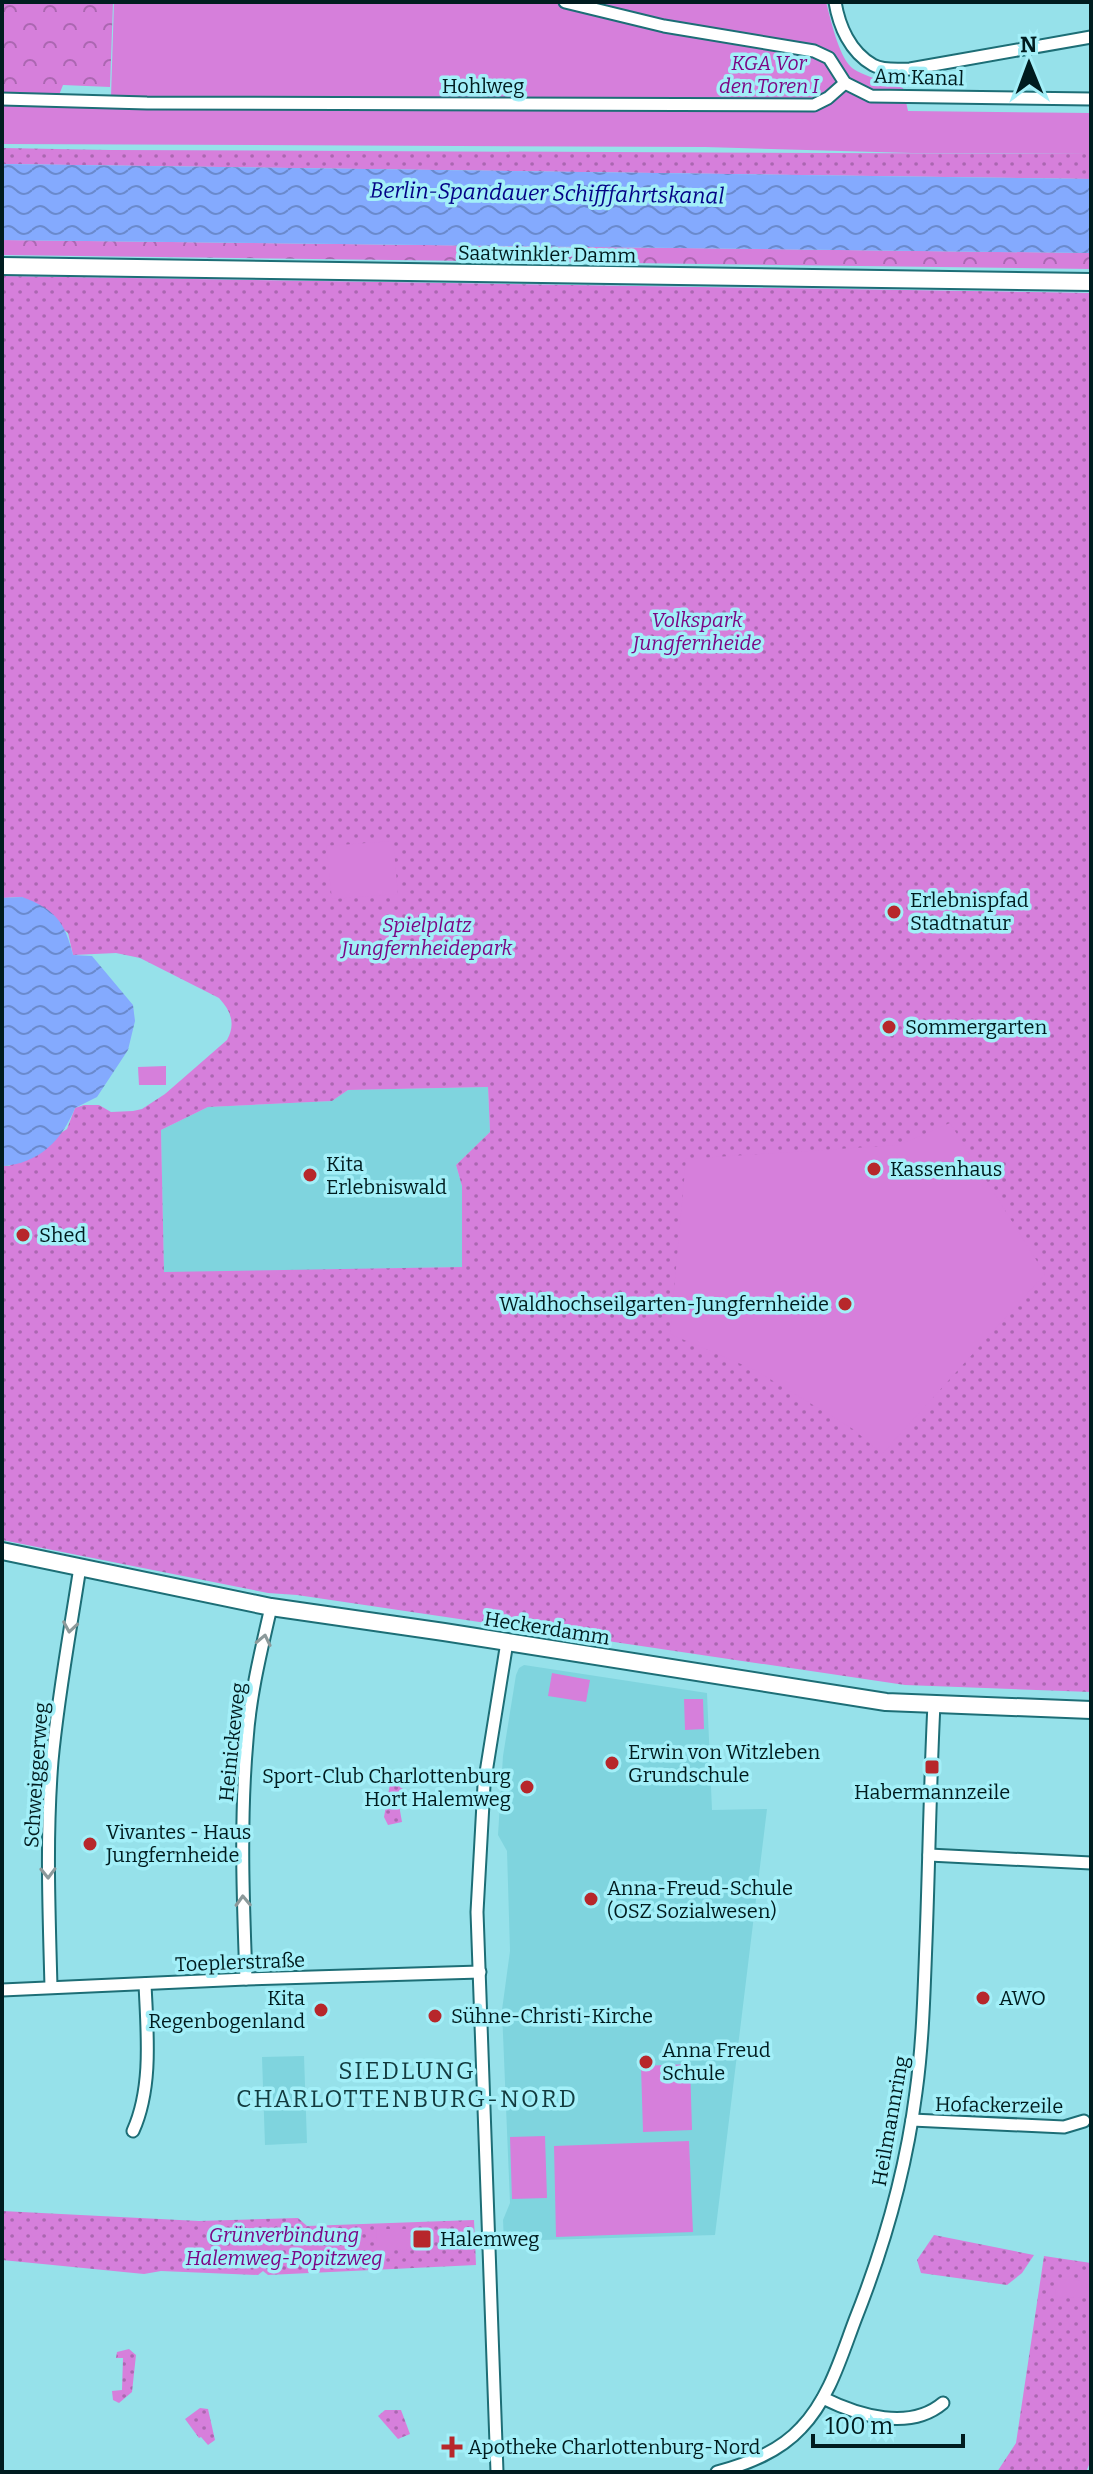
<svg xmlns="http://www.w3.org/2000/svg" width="1093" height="2474" font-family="Bitter,serif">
	<defs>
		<pattern id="grass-dots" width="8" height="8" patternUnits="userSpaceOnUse" patternTransform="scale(2)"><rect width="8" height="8" fill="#d67fdb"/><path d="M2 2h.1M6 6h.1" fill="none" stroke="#ab67b1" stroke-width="1.8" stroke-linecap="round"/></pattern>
		<pattern id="forest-crowns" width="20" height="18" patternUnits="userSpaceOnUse" patternTransform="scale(2)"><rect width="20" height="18" fill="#d67fdb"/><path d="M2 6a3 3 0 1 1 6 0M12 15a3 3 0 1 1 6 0" fill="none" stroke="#ab67b1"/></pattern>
		<pattern id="water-waves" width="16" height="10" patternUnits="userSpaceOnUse" patternTransform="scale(2)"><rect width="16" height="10" fill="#84aafe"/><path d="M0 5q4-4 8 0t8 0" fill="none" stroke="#6a8acd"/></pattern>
	</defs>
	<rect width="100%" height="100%" fill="#96e1ea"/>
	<g fill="#7fd4de">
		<path d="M488 1087 490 1132 456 1165 462 1186V1267L164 1273 161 1130 208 1107 332 1101 348 1090Z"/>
		<path d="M524 1665 707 1693 712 1810 767 1809 715 2235 504 2241 503 2220 510 2203 502 2010 510 1951 507 1851 498 1835 503 1756 516 1675 519 1668Z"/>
		<path d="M304 2056 307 2143 265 2145 262 2057Z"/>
	</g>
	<g fill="url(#grass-dots)" fill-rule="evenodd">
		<path d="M2 148 111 150 1091 154V179L2 164Z"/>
		<path d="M2 276 1091 293V1692L905 1685 297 1595 268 1593 2 1540V1166H9L67 1129 75 1108 84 1105H99L111 1112 133 1111 142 1109 165 1094 227 1040C236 1024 231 1011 219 998L140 958 116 953 73 955 68 933 22 897 2 898ZM488 1087 490 1132 456 1165 462 1186V1267L164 1272 161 1130 208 1107 332 1101 348 1090Z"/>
		<path d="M395 1782 401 1788 406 1790 399 1805 402 1822 388 1825 384 1817 390 1784Z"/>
		<path d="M2 2211 199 2221 298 2218 307 2226 474 2220 476 2265 268 2275 263 2271 258 2275 161 2271 144 2274 2 2260Z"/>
		<path d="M934 2235 1034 2255 1022 2273 1007 2285 921 2273 917 2260Z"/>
		<path d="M1044 2256 1091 2263V2460L1086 2472H997L1016 2443Z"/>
		<path d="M129 2349 136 2355 132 2392 119 2403 113 2400 112 2391 122 2390 123 2358H116L117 2352Z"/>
		<path d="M200 2408 208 2409 215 2440 208 2445 201 2437 199 2438 185 2419Z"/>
		<path d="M385 2410H401L410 2434 398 2439 378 2416Z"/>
	</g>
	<g fill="url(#forest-crowns)">
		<path d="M2 2H113L110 87 63 85 59 95 2 94Z"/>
		<path d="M2 240 1091 253V269L2 255Z"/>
	</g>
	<g fill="#d67fdb">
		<path d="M114 2H826C831 20 838 54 851 67 859 75 892 84 903 88L908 111 1091 113V154L912 153 705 147 2 144V96L111 97Z"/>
		<path d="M393 841 398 894 332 899 326 846Z"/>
		<path d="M166 1066V1085H139L138 1067Z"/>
		<path d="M950 1123 1045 1274 882 1454 853 1429 755 1370 670 1334 686 1159 899 1145Z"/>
		<path d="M552 1673 590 1680 586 1702 548 1696Z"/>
		<path d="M684 1699H703L704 1729 685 1730Z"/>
		<path d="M690 2064 692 2130 643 2132 641 2066Z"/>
		<path d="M545 2136 547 2198 512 2199 510 2137Z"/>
		<path d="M689 2141 693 2232 556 2237 554 2146Z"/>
		<path d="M376 2229H410L411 2249 377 2251Z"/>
		<path d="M1056 2279 1087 2281 1086 2298 1055 2297Z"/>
	</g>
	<g fill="url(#water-waves)">
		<path d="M2 164 1091 179V253L2 240Z"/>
		<path d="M22 897C55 909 65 922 73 955L92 956 133 1005 135 1021 128 1050 97 1097 75 1108C62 1140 39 1164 2 1166V898Z"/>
	</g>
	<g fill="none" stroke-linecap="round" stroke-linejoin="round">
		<defs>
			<g id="street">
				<path d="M565 2 664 26 814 51 829 58 845 83 871 96 1091 99"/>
				<path d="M835 2C839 26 850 52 873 65 884 71 899 69 910 69L1091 37"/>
				<path d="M2 99 147 103 814 105 828 98 845 83"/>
				<path d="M929 1855 1091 1863"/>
				<path d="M246 1979C243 1899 240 1819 247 1740 250 1695 261 1651 271 1607"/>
				<path d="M51 1987C49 1912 46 1836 52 1761 58 1696 70 1632 80 1567"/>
				<path d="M2 1990 246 1979 480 1972"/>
				<path d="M912 2120 1064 2127 1084 2121"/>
				<path d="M133 2131C153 2087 147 2031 145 1984"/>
				<path d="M823 2398C859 2416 910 2431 943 2403"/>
				<path d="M497 2472 477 1912 484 1785 507 1642"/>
				<path d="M717 2472C748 2464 779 2452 801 2428 829 2399 841 2357 855 2320 884 2247 906 2170 916 2092 923 2042 924 1991 926 1941 929 1862 930 1783 934 1704"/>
			</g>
			<g id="secondary">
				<path d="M2 266 1091 282"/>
				<path d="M2 1551 271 1607 444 1632 886 1702 1091 1710"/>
			</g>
		</defs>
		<use href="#street" stroke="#1d6e76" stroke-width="15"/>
		<use href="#secondary" stroke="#1d6e76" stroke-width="20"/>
		<use href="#street" stroke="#fff" stroke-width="11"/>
		<use href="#secondary" stroke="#fff" stroke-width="16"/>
	</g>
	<defs><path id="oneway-chevron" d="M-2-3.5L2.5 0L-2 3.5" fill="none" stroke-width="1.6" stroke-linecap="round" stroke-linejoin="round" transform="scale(2)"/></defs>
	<g stroke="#8c999a">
		<use href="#oneway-chevron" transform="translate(70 1627) rotate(99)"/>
		<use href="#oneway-chevron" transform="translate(264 1640) rotate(-78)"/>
		<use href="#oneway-chevron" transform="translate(48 1873) rotate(89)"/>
		<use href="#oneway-chevron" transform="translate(243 1901) rotate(-92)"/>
	</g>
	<g fill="#b7272b" stroke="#a3eff8" stroke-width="3">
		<circle cx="894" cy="912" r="8"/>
		<circle cx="889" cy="1027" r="8"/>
		<circle cx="874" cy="1169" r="8"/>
		<circle cx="310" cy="1175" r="8"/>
		<circle cx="23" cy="1235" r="8"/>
		<circle cx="845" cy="1304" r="8"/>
		<circle cx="612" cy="1763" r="8"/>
		<rect x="924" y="1759" width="16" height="16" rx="4"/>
		<circle cx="527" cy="1787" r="8"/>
		<circle cx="90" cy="1844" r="8"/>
		<circle cx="591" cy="1899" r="8"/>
		<circle cx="983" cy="1998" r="8"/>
		<circle cx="321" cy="2010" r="8"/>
		<circle cx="435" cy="2016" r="8"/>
		<circle cx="646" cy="2062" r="8"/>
		<rect x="412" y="2229" width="20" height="20" rx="4"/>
		<path d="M448 2435h8v8h8v8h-8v8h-8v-8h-8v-8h8z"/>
	</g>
	<g text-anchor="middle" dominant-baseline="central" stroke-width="7" stroke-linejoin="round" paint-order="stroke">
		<g font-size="20" font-style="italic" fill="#7c0684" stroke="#a3eff8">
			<text x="769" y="63">KGA Vor<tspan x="769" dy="23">den Toren I</tspan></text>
			<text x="697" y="620">Volkspark<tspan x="697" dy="23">Jungfernheide</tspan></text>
			<text x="427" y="925">Spielplatz<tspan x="427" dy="23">Jungfernheidepark</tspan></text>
			<text x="284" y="2235">Grünverbindung<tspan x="284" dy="23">Halemweg-Popitzweg</tspan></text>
		</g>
		<g font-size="20" fill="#001c1f" stroke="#a3eff8">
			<text transform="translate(919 77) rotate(2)">Am Kanal</text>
			<text x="483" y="86">Hohlweg</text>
			<text transform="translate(547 254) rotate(1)">Saatwinkler Damm</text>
			<text transform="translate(547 1628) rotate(9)">Heckerdamm</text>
			<text transform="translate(232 1742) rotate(-84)">Heinickeweg</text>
			<text transform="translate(36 1775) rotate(-86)">Schweiggerweg</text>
			<text transform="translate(240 1962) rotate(-2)">Toeplerstraße</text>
			<text transform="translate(999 2105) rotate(1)">Hofackerzeile</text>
			<text transform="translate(890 2121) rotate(-80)">Heilmannring</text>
		</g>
		<g font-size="20" fill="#001c1f" stroke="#a3eff8" text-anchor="start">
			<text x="910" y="900">Erlebnispfad<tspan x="910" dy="23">Stadtnatur</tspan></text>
			<text x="905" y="1027">Sommergarten</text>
			<text x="326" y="1164">Kita<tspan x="326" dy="23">Erlebniswald</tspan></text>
			<text x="890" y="1169">Kassenhaus</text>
			<text x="39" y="1235">Shed</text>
			<text x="829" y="1304" text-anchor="end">Waldhochseilgarten-Jungfernheide</text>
			<text x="628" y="1752">Erwin von Witzleben<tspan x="628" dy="23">Grundschule</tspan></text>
			<text x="511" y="1776" text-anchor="end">Sport-Club Charlottenburg<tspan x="511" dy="23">Hort Halemweg</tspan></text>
			<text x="932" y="1792" text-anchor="middle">Habermannzeile</text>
			<text x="106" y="1832">Vivantes - Haus<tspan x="106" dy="23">Jungfernheide</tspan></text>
			<text x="607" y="1888">Anna-Freud-Schule<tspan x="607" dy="23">(OSZ Sozialwesen)</tspan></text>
			<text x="305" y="1998" text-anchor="end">Kita<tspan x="305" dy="23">Regenbogenland</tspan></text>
			<text x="999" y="1998">AWO</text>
			<text x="451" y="2016">Sühne-Christi-Kirche</text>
			<text x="662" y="2050">Anna Freud<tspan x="662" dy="23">Schule</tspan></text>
			<text x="440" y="2239">Halemweg</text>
			<text x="468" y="2447">Apotheke Charlottenburg-Nord</text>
		</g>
		<g font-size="22" font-style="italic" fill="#040386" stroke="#a3eff8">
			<text transform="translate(547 193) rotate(1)">Berlin-Spandauer Schifffahrtskanal</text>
		</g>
		<g font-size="24" letter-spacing="2" fill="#123b3f" stroke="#a3eff8">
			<text x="407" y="2071">SIEDLUNG<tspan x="407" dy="28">CHARLOTTENBURG-NORD</tspan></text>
		</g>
	</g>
	<rect width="1093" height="2474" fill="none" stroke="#001c1f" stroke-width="8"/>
	<g transform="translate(1029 64) rotate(359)" stroke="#a3eff8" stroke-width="6" paint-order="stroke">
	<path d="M0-6L14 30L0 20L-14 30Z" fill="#001c1f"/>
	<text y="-12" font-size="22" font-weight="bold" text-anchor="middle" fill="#001c1f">N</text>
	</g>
	<path d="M813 2434v12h150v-12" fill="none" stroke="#001c1f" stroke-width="4"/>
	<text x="825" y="2434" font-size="24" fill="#001c1f" stroke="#a3eff8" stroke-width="6" paint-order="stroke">100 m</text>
</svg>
